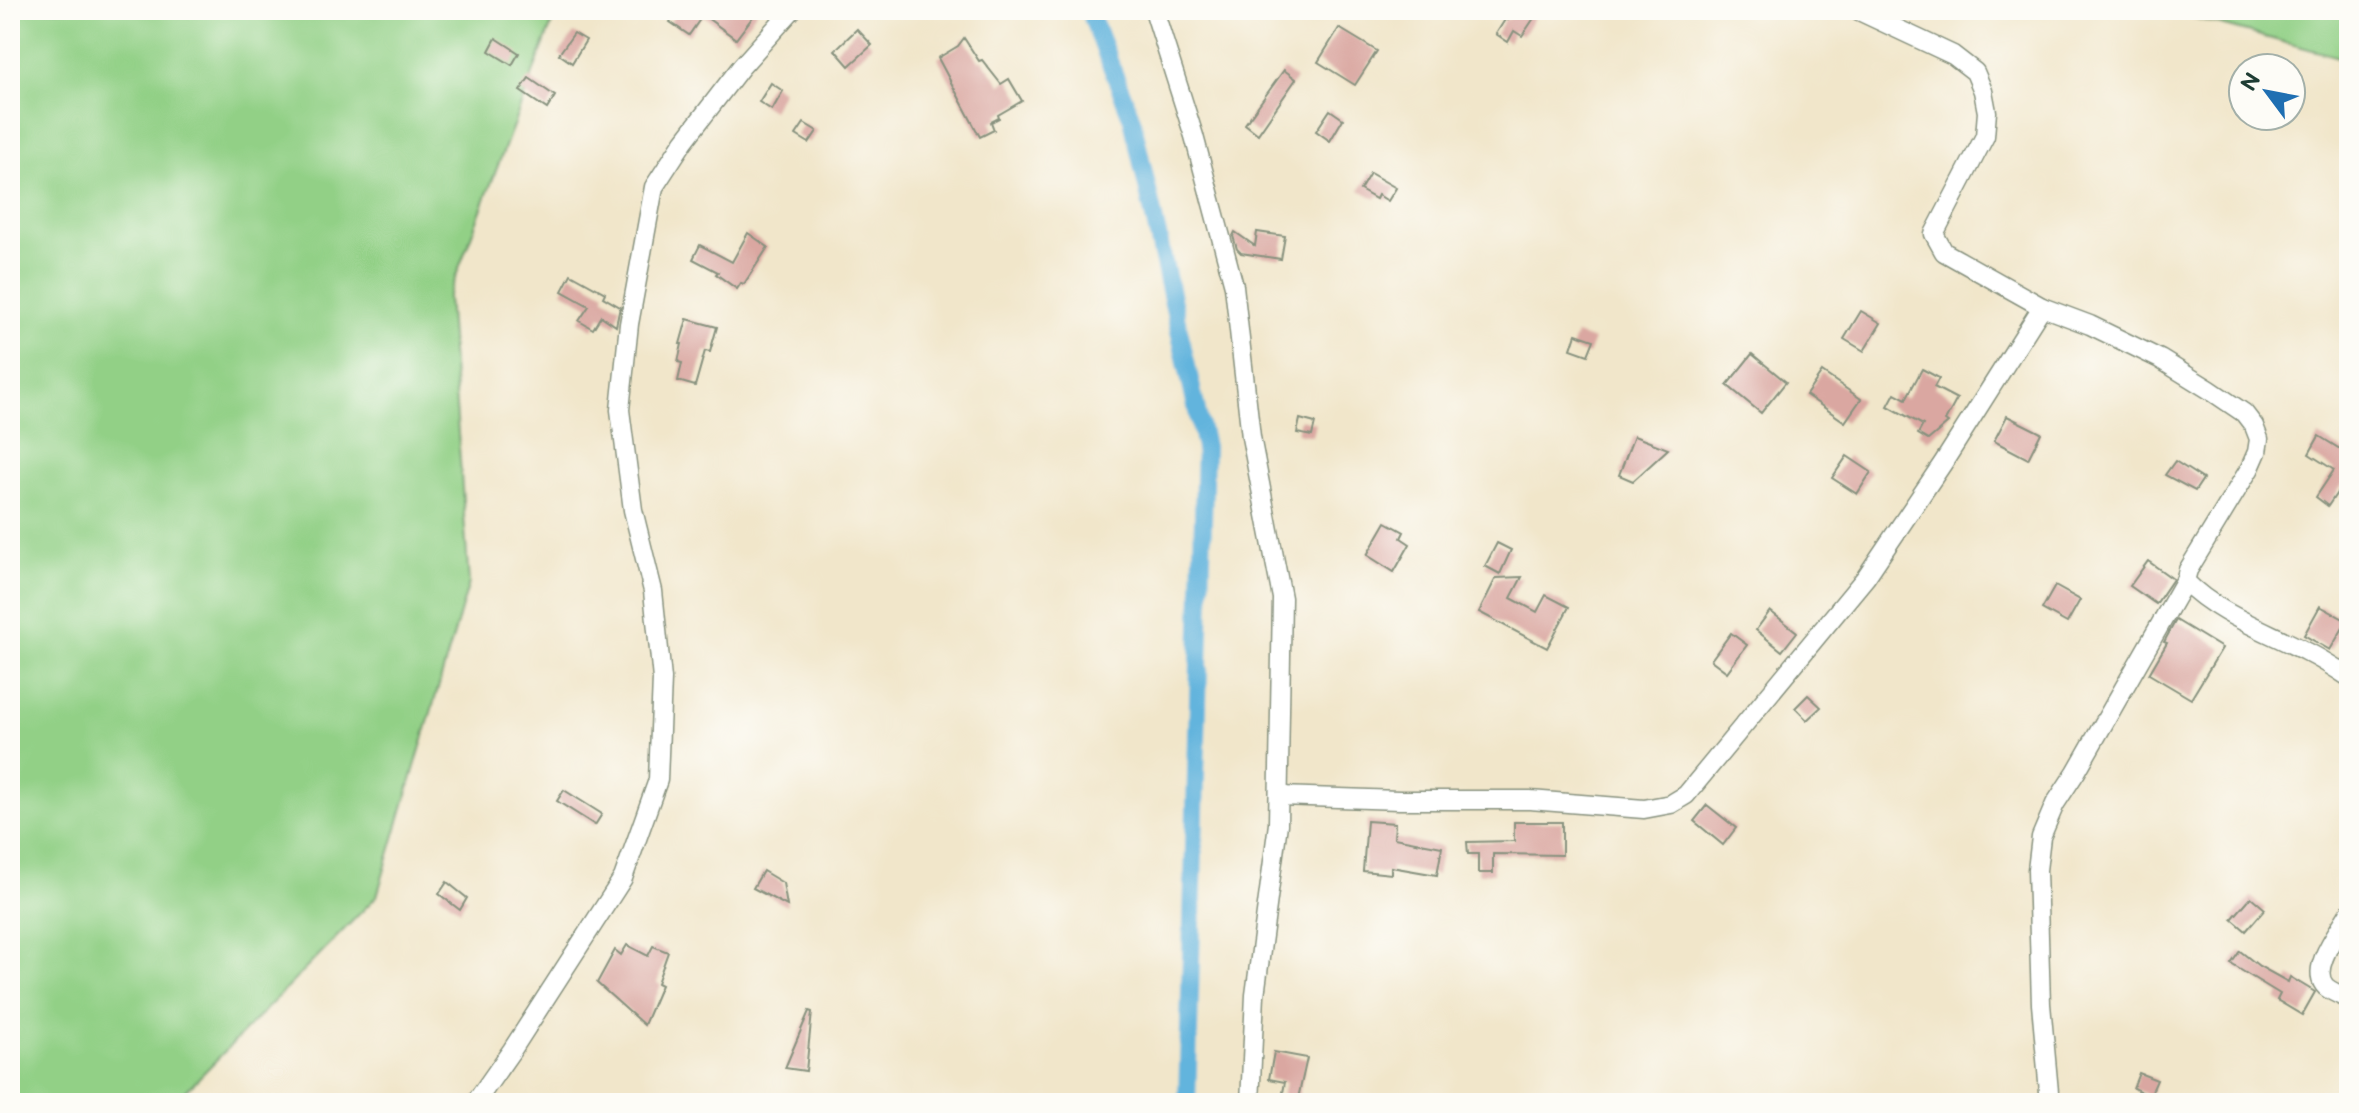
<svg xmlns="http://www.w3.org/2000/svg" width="2359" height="1113" font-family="'Balsamiq Sans',sans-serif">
	<rect width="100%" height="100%" fill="#fdfcf7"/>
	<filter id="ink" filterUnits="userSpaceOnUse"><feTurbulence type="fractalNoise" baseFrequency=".0125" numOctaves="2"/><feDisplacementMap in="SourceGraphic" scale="16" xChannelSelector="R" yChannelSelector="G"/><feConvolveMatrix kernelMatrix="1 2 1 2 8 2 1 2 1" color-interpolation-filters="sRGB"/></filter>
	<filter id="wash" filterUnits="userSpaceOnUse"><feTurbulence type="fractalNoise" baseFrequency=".006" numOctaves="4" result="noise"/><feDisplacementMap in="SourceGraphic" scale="32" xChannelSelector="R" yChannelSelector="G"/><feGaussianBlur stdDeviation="1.8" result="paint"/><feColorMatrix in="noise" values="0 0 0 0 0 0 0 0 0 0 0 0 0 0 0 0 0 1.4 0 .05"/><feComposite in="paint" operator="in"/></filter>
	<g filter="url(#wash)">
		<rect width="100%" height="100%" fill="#f1e6ca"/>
		<g fill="#92d086" stroke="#58865d" stroke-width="2">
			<path d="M10 10H557L448 297 469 583 377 896 174 1103H10Z"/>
			<path d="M2166 10H2349V60Z"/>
		</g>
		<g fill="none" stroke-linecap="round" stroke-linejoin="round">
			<path stroke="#62b4dd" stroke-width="18" d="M1089 10 1132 119 1205 447 1187 1103"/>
		</g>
		<g id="blocks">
			<g fill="#daa7a1">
				<path d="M678 10H758L736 39 703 15 689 35 670 22Z"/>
				<path d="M1515 10H1531L1534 18 1522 36 1514 31 1508 42 1496 34 1506 18 1508 20Z"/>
				<path d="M1339 28 1377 51 1355 85 1318 62Z"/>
				<path d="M857 29 872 45 849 66 835 50Z"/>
				<path d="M574 33 586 40 572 63 559 54Z"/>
				<path d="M496 38 519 53 512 65 489 51Z"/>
				<path d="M964 38 979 61 982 60 1001 84 1009 79 1022 101 998 115 999 118 991 122 994 130 980 137 938 58 958 46Z"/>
				<path d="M1284 70 1296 79 1258 134 1245 124Z"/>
				<path d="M529 78 555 96 547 109 520 91Z"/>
				<path d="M771 83 783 91 772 110 759 102Z"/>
				<path d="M1330 110 1343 119 1330 141 1316 131Z"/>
				<path d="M804 123 817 131 809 143 796 135Z"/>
				<path d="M1370 173 1396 188 1388 201 1378 195 1376 199 1360 190Z"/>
				<path d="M1235 232 1255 246 1257 232 1285 236 1281 259 1241 253 1237 249 1233 236Z"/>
				<path d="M748 233 768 247 744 284 741 283 737 289 716 274 718 272 693 259 700 245 732 262Z"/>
				<path d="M571 274 605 293 603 297 620 307 616 326 601 316 593 329 579 321 589 306 562 291Z"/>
				<path d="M1861 311 1881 323 1864 351 1844 339Z"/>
				<path d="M687 319 717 327 710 352 705 351 695 386 678 381 682 363 678 362 682 344H680Z"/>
				<path d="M1576 334 1594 340 1588 355 1571 349Z"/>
				<path d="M1752 354 1786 382 1761 413 1727 385Z"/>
				<path d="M1922 369 1939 378 1934 387 1957 399 1945 421 1948 423 1928 440 1918 434 1923 425 1888 406 1895 393 1906 399Z"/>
				<path d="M1822 372 1861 399 1845 422 1806 395Z"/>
				<path d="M2007 416 2041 433 2028 459 1994 441Z"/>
				<path d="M1300 419 1315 423 1312 436 1297 433Z"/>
				<path d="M1634 436 1668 449 1633 481 1619 475Z"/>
				<path d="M2319 436 2345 452 2349 445V479L2347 478 2328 506 2316 497 2334 470 2309 454Z"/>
				<path d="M1847 456 1871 472 1857 494 1832 478Z"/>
				<path d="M2175 461 2203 479 2195 491 2165 475Z"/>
				<path d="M1386 522 1404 532 1401 538 1410 544 1394 572 1367 555Z"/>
				<path d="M1497 543 1511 550 1500 574 1485 566Z"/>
				<path d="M2148 561 2173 579 2156 604 2130 586Z"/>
				<path d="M1522 577 1511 598 1537 612 1546 595 1569 607 1547 648 1479 612 1496 578Z"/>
				<path d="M2055 586 2080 600 2067 623 2042 609Z"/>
				<path d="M2320 606 2347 621 2330 650 2304 635Z"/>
				<path d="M1770 611 1797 632 1782 651 1756 630Z"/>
				<path d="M2176 620 2222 648 2191 699 2149 674 2167 643 2164 642Z"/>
				<path d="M1731 633 1747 645 1727 672 1711 660Z"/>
				<path d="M1808 695 1821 707 1807 720 1795 708Z"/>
				<path d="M564 790 602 814 595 825 557 801Z"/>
				<path d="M1707 805 1736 828 1723 845 1694 821Z"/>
				<path d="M1367 821 1395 823 1394 838 1442 847 1437 875 1391 867V874L1363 871Z"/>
				<path d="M1514 822H1562V855L1493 854V873H1478V854H1468L1467 842 1514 841Z"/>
				<path d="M763 871 783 883 787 906 753 888Z"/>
				<path d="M447 882 467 898 460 910 439 894Z"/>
				<path d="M2251 897 2265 909 2246 931 2232 919Z"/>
				<path d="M627 945 648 956 653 946 668 952 657 983 661 985 644 1025 597 983 615 950 621 955Z"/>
				<path d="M2240 951 2259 966 2288 982 2290 977 2315 992 2302 1015 2277 1000 2280 994 2231 964Z"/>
				<path d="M809 1011 812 1012 806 1071 785 1068Z"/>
				<path d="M1274 1052 1307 1058 1297 1103H1281L1285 1082 1269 1079Z"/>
				<path d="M2139 1073 2157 1080 2150 1096 2133 1088Z"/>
			</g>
		</g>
	</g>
	<g filter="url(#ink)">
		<use href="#blocks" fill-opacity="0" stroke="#88927f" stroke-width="2"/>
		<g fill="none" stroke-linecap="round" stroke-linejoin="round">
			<defs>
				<g id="minor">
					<path d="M1154 10 1194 136 1234 286 1251 437 1282 598 1278 824 1255 995 1250 1103"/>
					<path d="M1857 10 1953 55 1975 72 1983 91 1987 112 1985 136 1934 234 1944 252 2042 307 2090 325 2160 359 2210 390 2244 413 2254 426 2259 439 2257 452 2250 468 2188 570 2185 581C2217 614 2265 630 2305 651 2320 658 2335 668 2349 677"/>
					<path d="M1279 796 1399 800H1530L1644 809 1671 804 1686 795 1866 577 1943 463 2042 307"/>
					<path d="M2349 913C2339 931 2308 970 2326 987 2332 992 2342 996 2349 999"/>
					<path d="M475 1103 512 1050 623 878 658 780 662 679 653 591 633 510 620 410 629 324 654 187 684 141 741 67 792 10"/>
					<path d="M2050 1103 2041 1004 2037 870 2041 837 2055 804 2076 772 2185 581"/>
				</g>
			</defs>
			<use href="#minor" stroke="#88927f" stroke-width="21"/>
			<use href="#minor" stroke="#fff" stroke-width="18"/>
		</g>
	</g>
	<rect width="2359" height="1113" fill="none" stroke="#fdfcf7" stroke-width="40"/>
	<g transform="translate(2267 92) rotate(302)"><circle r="38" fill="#fdfcf7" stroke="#a4b0a9" stroke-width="2"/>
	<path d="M0-6L14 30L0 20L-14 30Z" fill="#1f6fb2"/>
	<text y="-12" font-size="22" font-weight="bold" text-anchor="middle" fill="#1f3d34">N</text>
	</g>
</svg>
